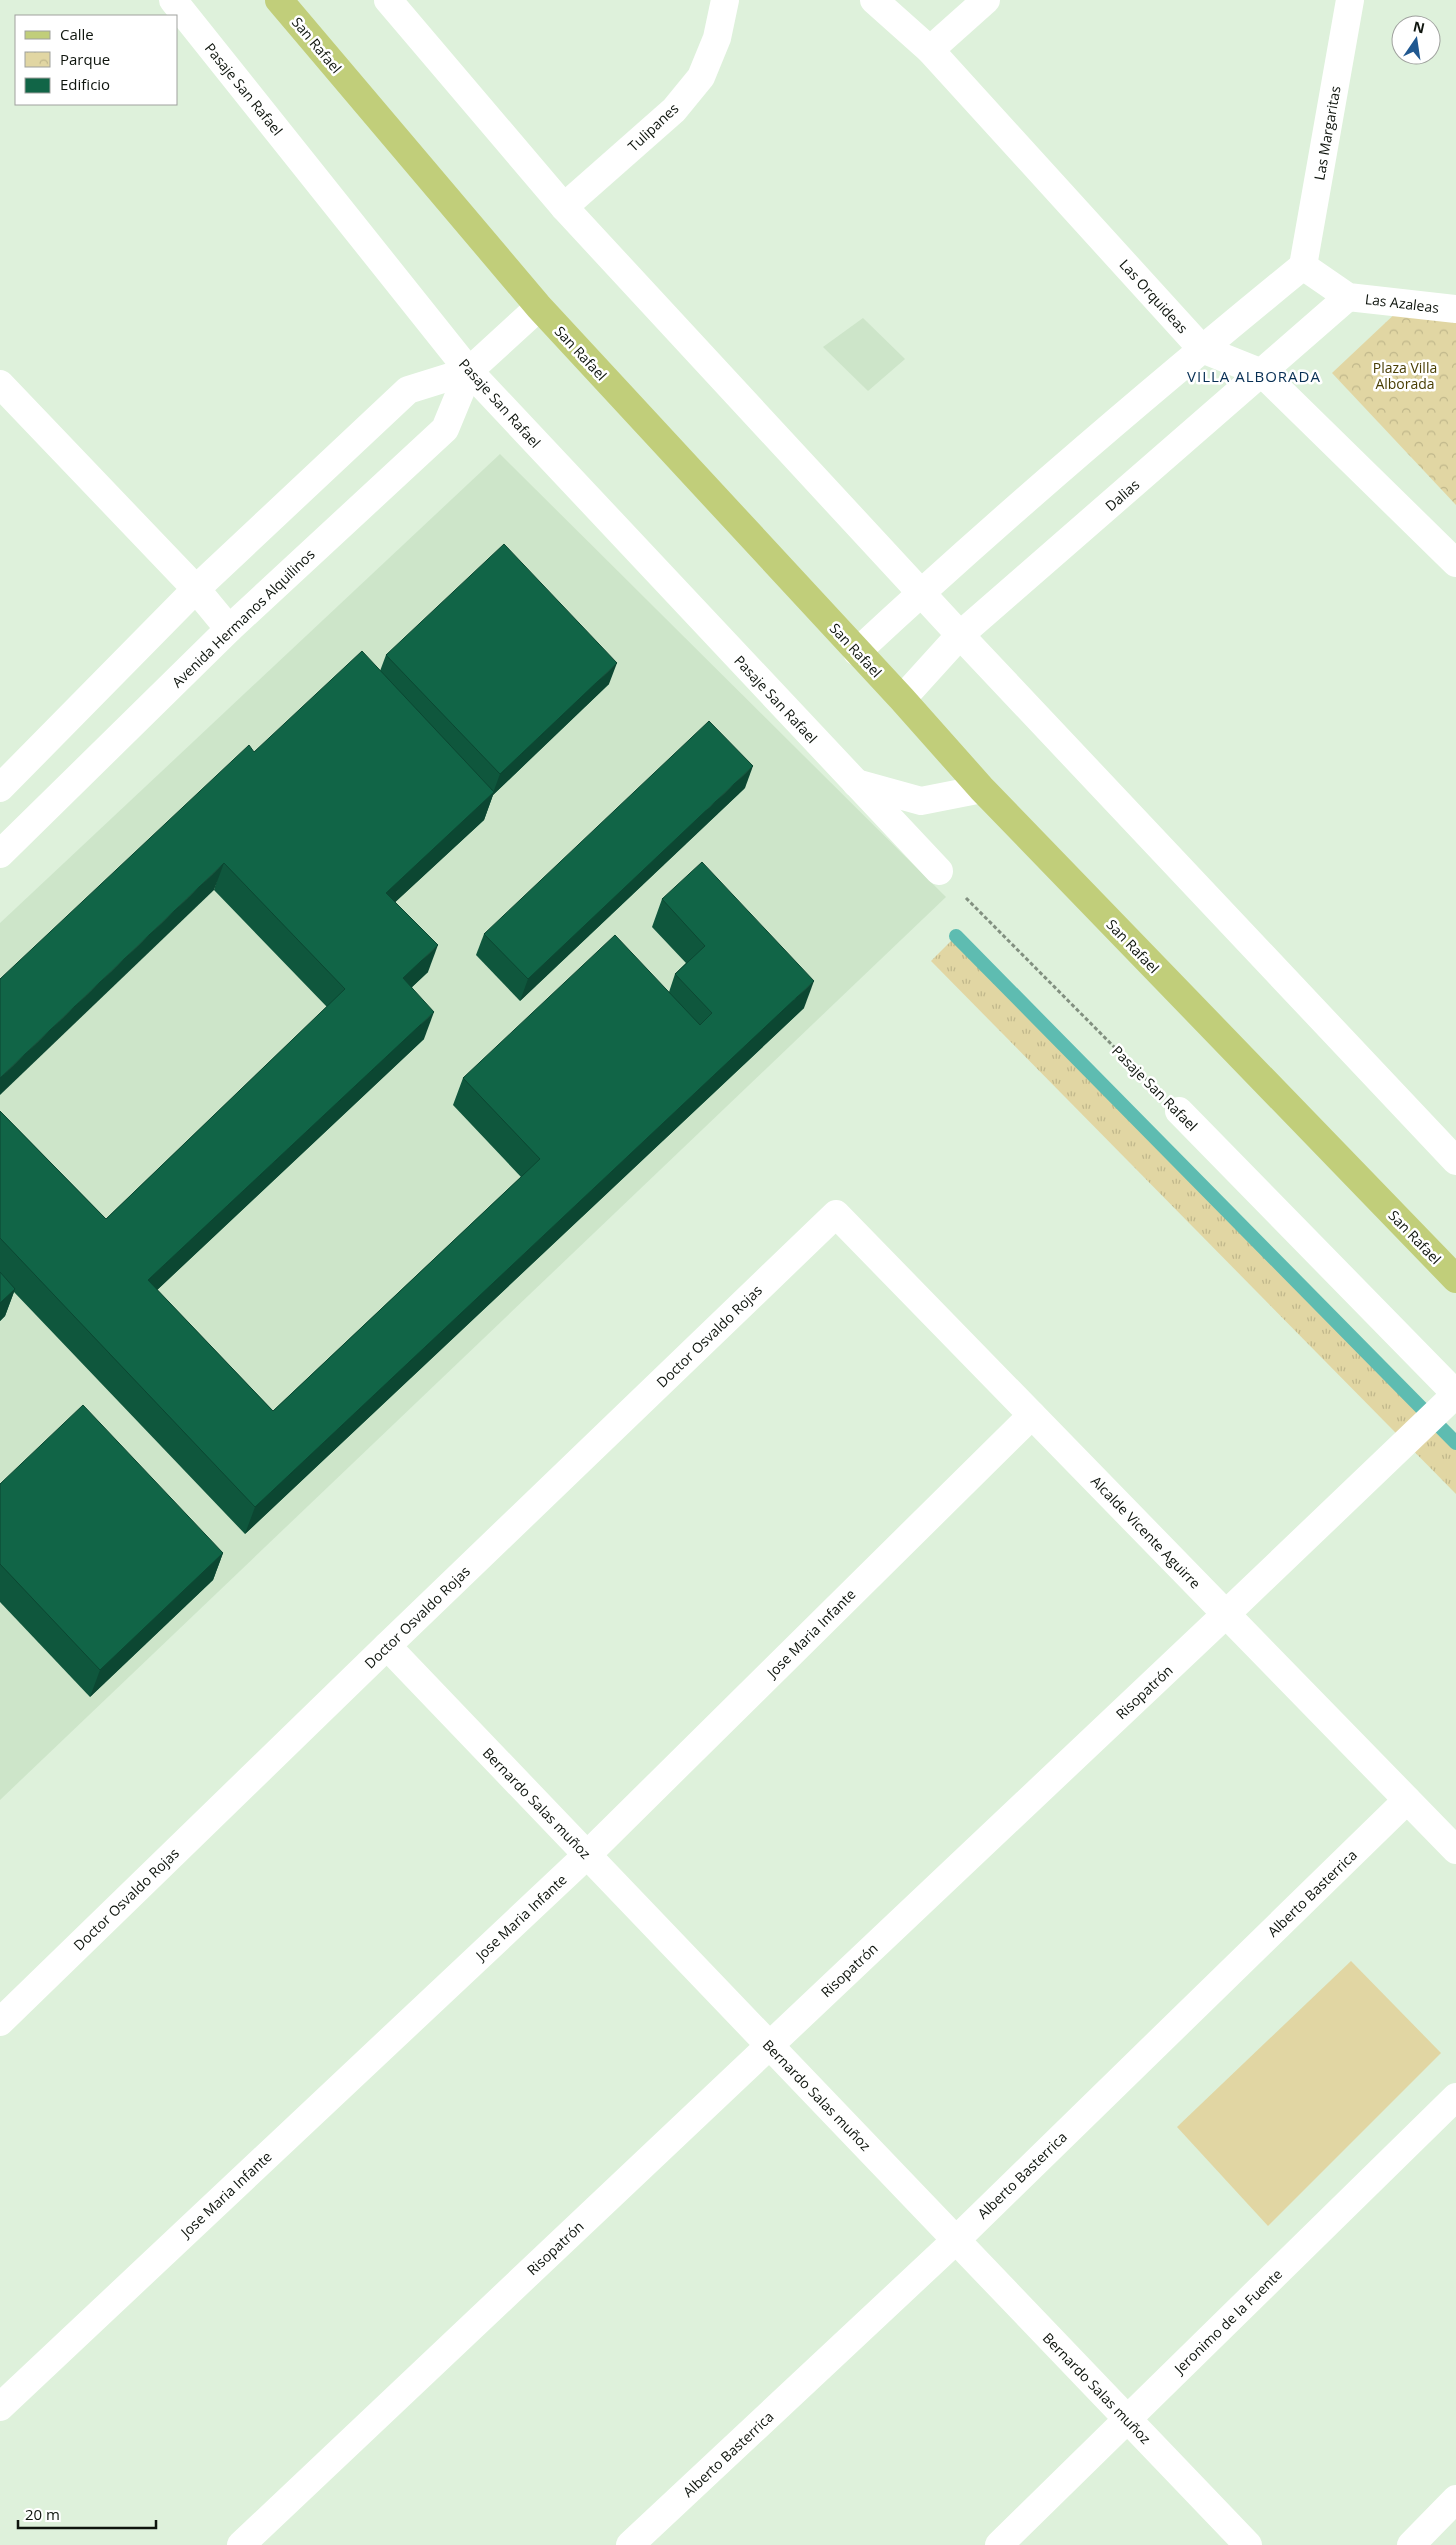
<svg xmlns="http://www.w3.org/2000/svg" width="1456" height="2545" font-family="'Open Sans',sans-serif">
	<defs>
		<pattern id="grass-tufts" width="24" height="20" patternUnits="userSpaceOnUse" patternTransform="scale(1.25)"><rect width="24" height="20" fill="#e1d6a3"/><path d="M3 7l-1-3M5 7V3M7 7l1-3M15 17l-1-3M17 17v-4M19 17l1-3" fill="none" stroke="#c0b78b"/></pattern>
		<pattern id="park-crowns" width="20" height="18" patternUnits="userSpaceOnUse" patternTransform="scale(1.25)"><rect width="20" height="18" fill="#e1d6a3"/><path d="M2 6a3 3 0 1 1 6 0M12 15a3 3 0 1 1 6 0" fill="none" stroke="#c0b78b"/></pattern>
	</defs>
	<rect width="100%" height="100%" fill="#def1db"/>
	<g fill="#cde5c9">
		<path d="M863 318 905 359 868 391 823 347Z"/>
		<path d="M500 454 946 897 0 1800V923Z"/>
	</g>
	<path fill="url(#grass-tufts)" d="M956 936 1456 1443V1494L931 961Z"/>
	<path fill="url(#park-crowns)" d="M1400 309 1456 317V505L1332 373Z"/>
	<path fill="#e1d6a3" d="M1351 1961 1441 2053 1268 2226 1177 2127Z"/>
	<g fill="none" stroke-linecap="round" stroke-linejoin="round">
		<path stroke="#5ebcb1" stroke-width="14" d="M956 936 1456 1443"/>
		<path stroke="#829080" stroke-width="3" stroke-dasharray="4 2.5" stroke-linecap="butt" d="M966 898 1152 1085"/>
		<g stroke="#fff" stroke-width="28">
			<path d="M173 0 469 371 939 871"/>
			<path d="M388 0 564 207 960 635 1456 1161"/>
			<path d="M874 0 930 50 1202 349 1262 373 1456 563"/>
			<path d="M930 50 986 0"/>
			<path d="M564 207 674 110 701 77 717 38 725 0"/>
			<path d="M1303 266 1350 0"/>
			<path d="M1303 266 1348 297 1456 309"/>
			<path d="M0 384 196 589 229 629"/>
			<path d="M857 652C1001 518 1151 390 1303 266"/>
			<path d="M902 699 960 635 1348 297"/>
			<path d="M856 783 921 801 982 789"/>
			<path d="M0 788 196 589 408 390 469 371"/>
			<path d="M0 854 229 629 445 429 469 371 539 307"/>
			<path d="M387 1646 1248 2545"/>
			<path d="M0 2022 387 1646 836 1214 1456 1850"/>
			<path d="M0 2407 587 1855 1032 1415"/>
			<path d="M241 2545 1226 1614 1456 1394 1179 1111"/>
			<path d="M630 2545 956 2240 1407 1800"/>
			<path d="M999 2545 1456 2097"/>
			<path d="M1411 2545 1456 2499"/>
		</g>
		<path stroke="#c1ce7a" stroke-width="28" d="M279 0 539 307 902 699 982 789 1456 1279"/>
	</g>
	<g fill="#0f573d">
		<path d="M386 655 609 684 493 795 484 820 395 902 428 972 412 987 424 1039 157 1290 273 1411 521 1177 453 1105 463 1078 669 992 675 974 686 963 652 927 662 899 804 1008 245 1534 14 1292 5 1316 0 1321V1111L106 1219 327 1007 214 890 254 752 380 671Z"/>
		<path d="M745 788 520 1001 476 955 484 934Z"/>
		<path d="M0 1484 223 1553 213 1580 90 1697 0 1602Z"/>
	</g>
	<g fill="#0c4732">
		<path d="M617 663 609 684 493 795 484 820 376 920 386 893 493 793 500 774Z"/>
		<path d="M753 766 745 788 520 1001 528 979Z"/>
		<path d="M224 863 214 890 0 1095V1078Z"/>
		<path d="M438 945 428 972 393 1005 403 978Z"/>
		<path d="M814 981 804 1008 245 1534 255 1507Z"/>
		<path d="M434 1012 424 1039 138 1308 148 1280Z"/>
		<path d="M15 1289 5 1316 0 1321V1303Z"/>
		<path d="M223 1553 213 1580 90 1697 100 1670Z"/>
	</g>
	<g fill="#116547" stroke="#0c4732">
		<path d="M504 544 617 663 500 774 386 655Z"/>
		<path d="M362 651 494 792 386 893 438 945 403 978 434 1012 148 1280 273 1411 540 1159 463 1078 615 935 700 1025 712 1013 675 974 705 946 662 899 702 862 814 981 255 1507 0 1238V1111L106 1219 345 989 224 863 0 1078V979L249 745 254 752Z"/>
		<path d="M709 721 753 766 528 979 484 934Z"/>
		<path d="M0 1272 15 1289 0 1303Z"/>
		<path d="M83 1405 223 1553 100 1670 0 1564V1484Z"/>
	</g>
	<g text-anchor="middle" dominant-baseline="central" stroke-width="5" stroke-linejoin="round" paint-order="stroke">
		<g font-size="14" fill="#0e140d" stroke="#fff">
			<text transform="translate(317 45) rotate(50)">San Rafael</text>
			<text transform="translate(244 89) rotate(51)">Pasaje San Rafael</text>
			<text transform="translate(653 127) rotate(-43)">Tulipanes</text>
			<text transform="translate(1327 133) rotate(-80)">Las Margaritas</text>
			<text transform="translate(1154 296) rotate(48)">Las Orquideas</text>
			<text transform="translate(1402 303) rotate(7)">Las Azaleas</text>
			<text transform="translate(581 353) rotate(47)">San Rafael</text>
			<text transform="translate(500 403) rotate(48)">Pasaje San Rafael</text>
			<text transform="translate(1122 495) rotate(-41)">Dalias</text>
			<text transform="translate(243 618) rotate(-44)">Avenida Hermanos Alquilinos</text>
			<text transform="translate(856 650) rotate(47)">San Rafael</text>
			<text transform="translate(776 699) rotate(47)">Pasaje San Rafael</text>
			<text transform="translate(1133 946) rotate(46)">San Rafael</text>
			<text transform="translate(1155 1088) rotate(45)">Pasaje San Rafael</text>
			<text transform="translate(1415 1237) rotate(46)">San Rafael</text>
			<text transform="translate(709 1336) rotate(-44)">Doctor Osvaldo Rojas</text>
			<text transform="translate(1146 1532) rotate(46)">Alcalde Vicente Aguirre</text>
			<text transform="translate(417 1617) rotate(-44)">Doctor Osvaldo Rojas</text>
			<text transform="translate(811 1633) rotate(-45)">Jose Maria Infante</text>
			<text transform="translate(1144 1692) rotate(-43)">Risopatrón</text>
			<text transform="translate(537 1803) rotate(46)">Bernardo Salas muñoz</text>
			<text transform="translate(1312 1893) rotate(-44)">Alberto Basterrica</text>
			<text transform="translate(126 1899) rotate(-44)">Doctor Osvaldo Rojas</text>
			<text transform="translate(521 1917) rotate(-43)">Jose Maria Infante</text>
			<text transform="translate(849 1970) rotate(-43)">Risopatrón</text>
			<text transform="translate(817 2095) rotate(46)">Bernardo Salas muñoz</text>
			<text transform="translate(1022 2175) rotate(-44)">Alberto Basterrica</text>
			<text transform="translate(226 2194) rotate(-43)">Jose Maria Infante</text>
			<text transform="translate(555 2248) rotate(-43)">Risopatrón</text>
			<text transform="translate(1228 2321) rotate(-44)">Jeronimo de la Fuente</text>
			<text transform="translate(1097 2388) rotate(46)">Bernardo Salas muñoz</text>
			<text transform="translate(728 2454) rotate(-43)">Alberto Basterrica</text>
		</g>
		<g font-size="14" fill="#493e04" stroke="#fff">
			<text x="1405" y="367">Plaza Villa<tspan x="1405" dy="16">Alborada</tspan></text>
		</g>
		<g font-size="15" letter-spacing="1" fill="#072f54" stroke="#fff">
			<text x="1254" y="376">VILLA ALBORADA</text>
		</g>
	</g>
	<rect x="15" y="15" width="162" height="90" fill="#ffffff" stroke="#9fa19e"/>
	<rect x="25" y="31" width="25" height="8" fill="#c1ce7a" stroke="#9fa19e"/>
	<text x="60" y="40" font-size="15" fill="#0e140d">Calle</text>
	<rect x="25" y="52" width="25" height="15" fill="url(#park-crowns)" stroke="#9fa19e"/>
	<text x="60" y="65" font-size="15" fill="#0e140d">Parque</text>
	<rect x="25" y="78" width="25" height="15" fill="#116547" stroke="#9fa19e"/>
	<text x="60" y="90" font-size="15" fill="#0e140d">Edificio</text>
	<g transform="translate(1416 40) rotate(13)"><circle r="24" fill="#ffffff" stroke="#9fa19e"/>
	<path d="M0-4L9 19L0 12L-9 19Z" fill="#205890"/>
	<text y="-8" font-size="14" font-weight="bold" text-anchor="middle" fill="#0e140d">N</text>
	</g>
	<path d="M18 2520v8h138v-8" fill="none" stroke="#0e140d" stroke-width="2.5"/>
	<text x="25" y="2520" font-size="15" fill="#0e140d" stroke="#ffffff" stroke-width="4" paint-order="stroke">20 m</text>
</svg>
